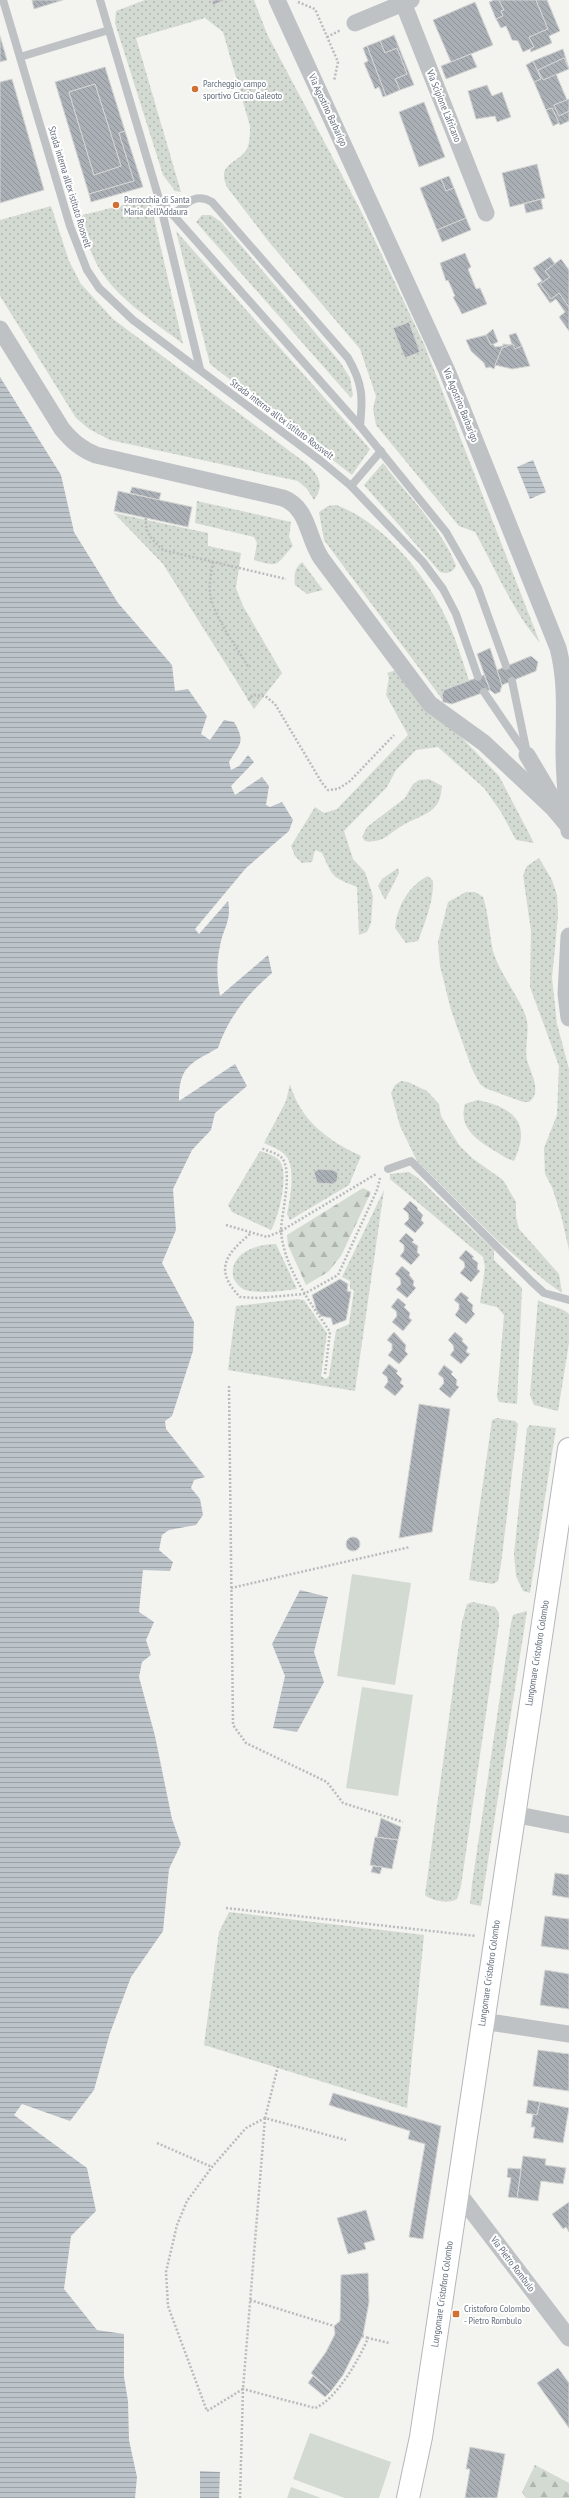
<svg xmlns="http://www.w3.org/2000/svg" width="569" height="2498" font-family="'PT Sans Narrow',sans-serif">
	<defs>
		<pattern id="green-dots" width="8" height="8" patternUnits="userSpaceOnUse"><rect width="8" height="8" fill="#d3dad1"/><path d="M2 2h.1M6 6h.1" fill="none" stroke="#afb5af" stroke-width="1.8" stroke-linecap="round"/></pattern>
		<pattern id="forest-firs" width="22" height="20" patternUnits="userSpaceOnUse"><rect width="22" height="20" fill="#d3dad1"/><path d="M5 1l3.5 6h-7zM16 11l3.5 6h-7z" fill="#afb5af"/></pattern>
		<pattern id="water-rules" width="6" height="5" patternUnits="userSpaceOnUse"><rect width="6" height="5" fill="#bcc3c9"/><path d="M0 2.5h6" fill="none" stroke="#9ca3a8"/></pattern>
		<pattern id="building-back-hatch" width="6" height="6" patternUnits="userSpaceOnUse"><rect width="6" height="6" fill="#aaafb5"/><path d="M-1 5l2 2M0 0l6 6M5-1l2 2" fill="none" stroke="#8e9398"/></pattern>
	</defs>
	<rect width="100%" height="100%" fill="#f3f3f0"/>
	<g fill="url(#green-dots)">
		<path d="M145 0H254L267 34 361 211 424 344 540 643C512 610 496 570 475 532L459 526 376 425 373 409 376 396 360 349 269 242 227 187C216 163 238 164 247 149 250 142 250 134 250 126L223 32 205 18 136 38 181 192 175 191 163 175 115 23 116 11Z"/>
		<path d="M147 199 151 205 183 344C156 323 122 302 102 273 91 256 85 236 79 216Z"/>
		<path d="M51 206 69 261 81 284 113 319 307 464C319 476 325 485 314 500L307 489 298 481 110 440 89 429 76 418 0 296V220Z"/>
		<path d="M202 215H211L221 222 340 362 350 378 353 395 351 398 196 222Z"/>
		<path d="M176 231 370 449 352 475 210 364Z"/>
		<path d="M383 463C407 495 442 528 456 566 452 573 448 574 440 572L364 485Z"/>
		<path d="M197 501 291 522 289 537 293 546C275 565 281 568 254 560L257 543 254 537 195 523Z"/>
		<path d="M336 505C382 521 427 576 447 620 456 639 462 660 469 680L444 690 442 699 324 540 319 512 328 506Z"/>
		<path d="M114 513 208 533V546L241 553 236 588 243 606 282 673 254 709 163 564Z"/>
		<path d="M302 562 323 590 307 594 295 585C294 575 294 569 302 562Z"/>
		<path d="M396 670 499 776 534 843 516 840 501 812 484 788 438 747 416 750 396 770 387 787 344 831 353 859 365 872 373 896 371 923 367 932 359 935 357 887C330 876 334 878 322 853L315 850 312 862 302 863 295 856 291 846 315 807 324 813 337 809 408 735 386 695 389 677 387 673Z"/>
		<path d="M429 779 442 786C441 794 440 803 433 809 425 816 413 819 403 825 390 833 382 844 365 841L362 837 367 827 405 798 413 784 419 780Z"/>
		<path d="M539 858 552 880 557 895 558 916 552 978 557 1024 569 1069V1250L561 1215 552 1187 545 1174 544 1148 557 1115 559 1066 530 987 531 931 523 875 527 866Z"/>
		<path d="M398 868 399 873 385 900 378 886 382 879Z"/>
		<path d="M428 876 433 881C434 900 425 923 418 941L406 943 395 928C397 907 408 886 428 876Z"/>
		<path d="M466 892H475L483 897C489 915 489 933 493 951 500 974 516 992 525 1014 531 1030 524 1044 527 1060 530 1072 543 1092 529 1102H523L485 1088 480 1084 472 1069 451 1010 440 966 438 942 448 902Z"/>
		<path d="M401 1081 408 1082 427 1091 439 1104 441 1116 459 1145 472 1158 503 1180 516 1202V1217L519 1229 559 1274 562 1293 548 1283 500 1243 417 1161 400 1126 391 1093 395 1085Z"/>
		<path d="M290 1084C300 1120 328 1141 361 1156L349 1185 290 1220 287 1214C290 1201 296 1167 286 1156 280 1149 272 1147 264 1143L286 1101Z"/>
		<path d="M478 1100C514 1108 532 1123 514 1161 506 1159 502 1155 495 1151 477 1140 458 1128 465 1104Z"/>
		<path d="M260 1151C266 1153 278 1156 281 1163 288 1177 279 1217 271 1230L232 1212 228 1205Z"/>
		<path d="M409 1172 418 1178 494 1250V1260L522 1288 517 1404 499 1402 497 1397 504 1315 497 1307 480 1303 485 1267 483 1257 390 1179V1174Z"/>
		<path d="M384 1190 355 1391 228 1370 236 1306 298 1299 304 1300 327 1333 321 1376 326 1379 329 1376 336 1330 349 1324 354 1290 350 1289V1281L342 1277Z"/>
		<path d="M276 1244 297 1289C280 1291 261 1294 245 1290 240 1288 234 1281 233 1276 230 1253 257 1244 276 1244Z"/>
		<path d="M538 1300C547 1306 563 1307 569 1314V1343L558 1411 534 1405 530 1395Z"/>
		<path d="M497 1418 515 1421 518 1424 501 1564 498 1581 493 1584 469 1580 492 1420Z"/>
		<path d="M530 1425 556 1428 530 1593 523 1591 516 1576 514 1554 527 1428Z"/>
		<path d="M473 1602 495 1607 499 1613V1624L461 1886 457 1899C448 1904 432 1901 425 1895L462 1622 467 1604Z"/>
		<path d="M527 1611 481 1906 470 1904 472 1884 511 1623 513 1615Z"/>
		<path d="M229 1912 424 1935 407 2108 204 2045 219 1932Z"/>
	</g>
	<g fill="url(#forest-firs)">
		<path d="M363 1188 371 1192 341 1256 328 1272 306 1285 288 1245 287 1235Z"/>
		<path d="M535 2465 569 2483V2498H526L522 2492Z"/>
	</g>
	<g fill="#d3dad1">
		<path d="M352 1574 411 1583 395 1685 337 1676Z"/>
		<path d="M362 1687 413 1695 398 1796 346 1788Z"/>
		<path d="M310 2433 391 2462 379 2498H345L293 2479Z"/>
		<path d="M291 2487 321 2498H287Z"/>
	</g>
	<g fill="url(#water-rules)">
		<path d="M0 377 61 475 74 532 118 603 172 665 175 691 188 689 207 716 201 734 210 740 224 720 234 722C246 742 240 744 229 762L231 770 239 766 248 755 254 762 231 786 235 795 262 777 269 786 266 805 270 807 282 802 293 820 289 831 246 868 195 929 199 934 228 901C232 921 223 928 220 946 216 963 217 979 220 996L268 955 272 973C248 993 228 1018 218 1048 190 1064 179 1066 179 1101L235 1064 247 1086 215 1113 211 1130 192 1150 173 1189 176 1230 162 1263 194 1322 193 1351 172 1416 165 1421 166 1429 205 1477 194 1480 191 1488 200 1499 203 1515 196 1525 169 1530 162 1535 159 1550 173 1562 170 1571 143 1570 139 1612 154 1622 146 1640 151 1655 142 1662 139 1677 155 1736 172 1819 181 1844 169 1869 163 1931 131 1977 110 2033 94 2090 70 2121 22 2104 14 2115 87 2168 96 2211 71 2236 64 2289 97 2330 124 2334V2377L128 2401 129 2440 137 2477 135 2498H0Z"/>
		<path d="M533 460 546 492 530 499 517 467Z"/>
		<path d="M300 1590 328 1597 314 1652 324 1682 297 1732 273 1728 285 1676 272 1644Z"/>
		<path d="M200 2471 220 2472 219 2498H200Z"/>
	</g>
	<g fill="url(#building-back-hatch)" stroke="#d4d5d3" fill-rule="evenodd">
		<path d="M32 0H63L34 9Z"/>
		<path d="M215 0H225L213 5 212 1Z"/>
		<path d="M494 0H499L504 10 501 11 503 16 496 19 489 2Z"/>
		<path d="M499 0H536L548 29 529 37 534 47 523 52 518 41 512 40 506 26 501 28 496 19 503 16 501 11 504 10Z"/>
		<path d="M536 0H547L560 31 549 36 552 43 531 52 530 49 534 47 529 37 548 29Z"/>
		<path d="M475 2 493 45 451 62 433 20Z"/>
		<path d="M394 35 414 85 400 90 395 79 407 74 397 48 385 53 380 41Z"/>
		<path d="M0 36 7 60 0 62Z"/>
		<path d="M380 41 385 53 397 48 407 74 395 79 400 90 386 96 367 46Z"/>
		<path d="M367 46 386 96 383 97 379 87 375 89 364 63 368 61 363 48Z"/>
		<path d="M563 49 569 69 564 58 538 70 543 80 556 74 567 100 554 105 559 116 569 111V121L560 125 552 108 546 110 534 82 541 79 533 61Z"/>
		<path d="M471 54 477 67 446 79 441 66Z"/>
		<path d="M564 58 569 69 543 80 538 70Z"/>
		<path d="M533 61 541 79 534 82 526 65Z"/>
		<path d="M105 67 125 131 119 133 134 181 89 194 55 82ZM95 84 121 166 94 175 69 92Z"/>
		<path d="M12 79 44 190 0 203V82Z"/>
		<path d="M95 84 121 166 94 175 69 92Z"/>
		<path d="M487 85 492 96 502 92 511 117 497 122 495 116 476 119 468 91Z"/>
		<path d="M569 99V111L559 116 554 105Z"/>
		<path d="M424 102 445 157 419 167 399 112Z"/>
		<path d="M552 108 559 123 553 126 546 110Z"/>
		<path d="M125 131 143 187 91 202 89 194 134 181 119 133Z"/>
		<path d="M537 164 545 198 510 207 502 173Z"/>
		<path d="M449 176 454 188 446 191 441 179Z"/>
		<path d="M441 179 446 191 454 188 466 218 437 230 420 188Z"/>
		<path d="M541 199 543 209 526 213 524 204Z"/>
		<path d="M466 218 471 230 442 242 437 230Z"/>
		<path d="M465 253 471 267 468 269 476 289 480 288 487 304 462 314 453 297 455 296 448 280 446 281 440 263Z"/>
		<path d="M550 257 555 264 545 271 550 277 540 284 551 299 559 293 569 307V331L559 317 565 312 556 299 550 303 537 284 542 281 533 268Z"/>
		<path d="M561 259 569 270V307L559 293 551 299 540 284 550 277 545 271Z"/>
		<path d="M409 322 420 352 405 358 393 328Z"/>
		<path d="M493 329 498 342 491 345 486 335Z"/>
		<path d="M516 333 522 346 515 349 513 344 502 348 494 369 490 367 486 368 484 363 471 351 466 340 486 335 491 345 493 344 495 347 503 346V344L512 345 509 335Z"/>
		<path d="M513 344 515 349 522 346 530 366 512 369 495 365 502 348Z"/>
		<path d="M132 487 161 493 159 500 130 493Z"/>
		<path d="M118 491 192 507 188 527 114 511Z"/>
		<path d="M490 648 502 685 500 692 495 694 490 690 477 654Z"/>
		<path d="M531 656 538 662 536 671 502 685 497 670Z"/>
		<path d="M484 675 490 690 452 704 443 702 442 695 444 690Z"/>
		<path d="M319 1169 333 1170 338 1173 337 1181 333 1184 317 1183 314 1172Z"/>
		<path d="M410 1201 418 1208 417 1209 423 1215 421 1220 424 1223 415 1233 404 1224 409 1219 408 1213 403 1209Z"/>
		<path d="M406 1233 414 1240 412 1242 418 1246 417 1252 420 1255 411 1265 400 1256 404 1251V1245L399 1241Z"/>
		<path d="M466 1250 474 1257 472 1258 478 1263 477 1269 480 1271 471 1282 460 1273 465 1267 464 1262 459 1258Z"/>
		<path d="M402 1266 410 1273 409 1275 414 1281 413 1285 416 1288 407 1298 396 1289 401 1284 400 1278 395 1274Z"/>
		<path d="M340 1279 348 1284 347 1291 351 1292 346 1320 333 1325 331 1318 321 1316 317 1311 312 1295Z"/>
		<path d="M461 1292 469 1298 467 1300 473 1305 472 1311 475 1314 466 1324 455 1315 459 1309V1304L454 1300Z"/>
		<path d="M398 1298 406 1305 404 1307 410 1313 409 1318 412 1320 403 1331 392 1322 397 1316 396 1311 391 1307Z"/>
		<path d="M394 1332 406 1345 405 1351 408 1354 399 1364 388 1355 392 1350V1344L387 1340Z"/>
		<path d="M455 1332 463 1339 462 1341 468 1347 466 1352 470 1354 461 1364 450 1355 454 1350 453 1345 448 1340Z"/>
		<path d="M389 1364 398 1371 396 1373 402 1379 400 1383 404 1386 395 1396 384 1387 388 1382 387 1377 382 1373Z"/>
		<path d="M444 1365 453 1372 451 1374 457 1380 456 1385 459 1387 450 1398 439 1389 444 1383 443 1378 438 1374Z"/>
		<path d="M419 1404 450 1409 432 1532 399 1538Z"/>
		<circle cx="353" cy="1544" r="7"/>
		<path d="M381 1818 401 1827 398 1840 377 1837Z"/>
		<path d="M375 1837 398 1840 392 1869 370 1865Z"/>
		<path d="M373 1866 382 1867 380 1874 371 1872Z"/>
		<path d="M555 1873 569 1875V1898L552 1895Z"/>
		<path d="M545 1916 569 1919V1950L541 1946Z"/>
		<path d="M545 1970 569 1974V2009L540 2005Z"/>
		<path d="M538 2050 569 2054V2091L533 2086Z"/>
		<path d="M333 2093 441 2126 423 2239 409 2237 425 2144 408 2139 410 2131 329 2105Z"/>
		<path d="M528 2100 540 2102 537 2115 526 2113Z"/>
		<path d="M540 2102 569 2108 563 2143 533 2138 535 2127H531L533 2114 537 2115Z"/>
		<path d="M523 2156 546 2159 545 2165 566 2168 563 2184 541 2181 538 2201 517 2198Z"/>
		<path d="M508 2168 521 2169 517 2198 508 2197 511 2178 507 2177Z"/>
		<path d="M569 2202V2232L566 2227 563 2229 552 2214Z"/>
		<path d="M366 2210 375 2240 364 2243 366 2249 348 2254 337 2218Z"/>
		<path d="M368 2273 369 2302 363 2335 343 2375 331 2391 311 2373 326 2352 335 2334 334 2326 340 2321 341 2275Z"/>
		<path d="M558 2368 569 2383V2428L537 2383Z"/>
		<path d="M313 2376 331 2391 325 2397 308 2383Z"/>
		<path d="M470 2447 505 2454 497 2498H465L470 2469H466Z"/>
	</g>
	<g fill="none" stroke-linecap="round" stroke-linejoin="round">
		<defs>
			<path id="secondary" d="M408 2498 421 2437 569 1449"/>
		</defs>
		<use href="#secondary" stroke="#b4b7bc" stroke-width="24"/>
		<g stroke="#b9bbbd" stroke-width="2.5" stroke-dasharray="2 2" stroke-linecap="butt">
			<path d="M298 2 315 9 338 62 334 81"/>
			<path d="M327 37 341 30"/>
			<path d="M146 518C144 532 153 541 163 550L286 579"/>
			<path d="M213 562C211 574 208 587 211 599 218 623 236 646 249 668"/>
			<path d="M248 700 253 695 265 696 275 704 322 783 328 790 338 789 350 781 394 735"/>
			<path d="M226 1225 267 1237 281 1231C281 1215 294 1169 281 1157 276 1153 268 1151 261 1148"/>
			<path d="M250 1234C225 1255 214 1270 240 1297L258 1298 304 1294 338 1275 377 1190 380 1178"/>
			<path d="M325 1374 330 1332C310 1302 284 1268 281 1231L376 1174"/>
			<path d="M229 1386 233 1725 246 1743 327 1782 343 1803 403 1822"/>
			<path d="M231 1588 410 1547"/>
			<path d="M226 1908 476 1936"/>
			<path d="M278 2066 265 2118 346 2140"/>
			<path d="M265 2118 243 2389 207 2411 168 2306 166 2272 177 2225 187 2201 212 2167 246 2128Z"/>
			<path d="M157 2143 212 2167"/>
			<path d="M250 2300 334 2326"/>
			<path d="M362 2336 368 2338"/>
			<path d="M240 2498 243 2389 315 2408C336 2400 360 2358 368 2338L389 2343"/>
		</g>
		<g stroke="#bfc2c5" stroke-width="8">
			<path d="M3 0 70 226 87 270 99 288 133 320 321 461 351 486 423 562 443 589 456 614 478 677"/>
			<path d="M100 0 159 199 200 369"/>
			<path d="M20 57 109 30"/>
			<path d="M159 199 360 426 446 532 478 588 506 666"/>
			<path d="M173 215C186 204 195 192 212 202L348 358C363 384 363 397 360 426"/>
			<path d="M351 486 381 451"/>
			<path d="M512 681 527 753"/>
			<path d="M484 692 527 755"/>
			<path d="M388 1169 411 1161 531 1281 544 1293 569 1300"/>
		</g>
		<g stroke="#bfc2c5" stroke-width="17">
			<path d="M277 0 447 371 558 648C567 682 564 717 564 751 564 778 567 804 569 831"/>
			<path d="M402 0 486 213"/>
			<path d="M355 23 411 0"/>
			<path d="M0 329 62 429C72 441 81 449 96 455L283 498C309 508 307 537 321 558L430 704 484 743 553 808 569 827"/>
			<path d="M527 755 553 799"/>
			<path d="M569 936 566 994 569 1018"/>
			<path d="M513 1814 569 1825"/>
			<path d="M482 2021 569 2034"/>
			<path d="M456 2190 569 2338"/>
		</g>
		<use href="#secondary" stroke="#fff" stroke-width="22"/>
	</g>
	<g fill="#d07133" stroke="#fff" stroke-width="1.5">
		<circle cx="195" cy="89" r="4"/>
		<circle cx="116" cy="205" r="4"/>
		<rect x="452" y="2310" width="8" height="8" rx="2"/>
	</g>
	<g text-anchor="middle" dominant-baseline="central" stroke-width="4" stroke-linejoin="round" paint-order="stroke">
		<g font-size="10" fill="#656f7e" stroke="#fff" text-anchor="start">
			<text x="203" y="83">Parcheggio campo<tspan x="203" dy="12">sportivo Ciccio Galeoto</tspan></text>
			<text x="124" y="199">Parrocchia di Santa<tspan x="124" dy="12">Maria dell'Addaura</tspan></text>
			<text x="464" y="2308">Cristoforo Colombo<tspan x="464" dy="12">- Pietro Rombulo</tspan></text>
		</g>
		<g font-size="10" fill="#656f7e" stroke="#fff">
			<text transform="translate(444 106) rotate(68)">Via Scipione L'africano</text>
			<text transform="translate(328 110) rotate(65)">Via Agostino Barbarigo</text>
			<text transform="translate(70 187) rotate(73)">Strada interna all'ex istituto Roosvelt</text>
			<text transform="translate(461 405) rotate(68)">Via Agostino Barbarigo</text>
			<text transform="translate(282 419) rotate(37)">Strada interna all'ex istituto Roosvelt</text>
			<text transform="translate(537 1653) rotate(-81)">Lungomare Cristoforo Colombo</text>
			<text transform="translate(489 1973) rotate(-82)">Lungomare Cristoforo Colombo</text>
			<text transform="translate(513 2264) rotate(53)">Via Pietro Rombulo</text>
			<text transform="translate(442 2294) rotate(-82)">Lungomare Cristoforo Colombo</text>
		</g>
	</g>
</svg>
